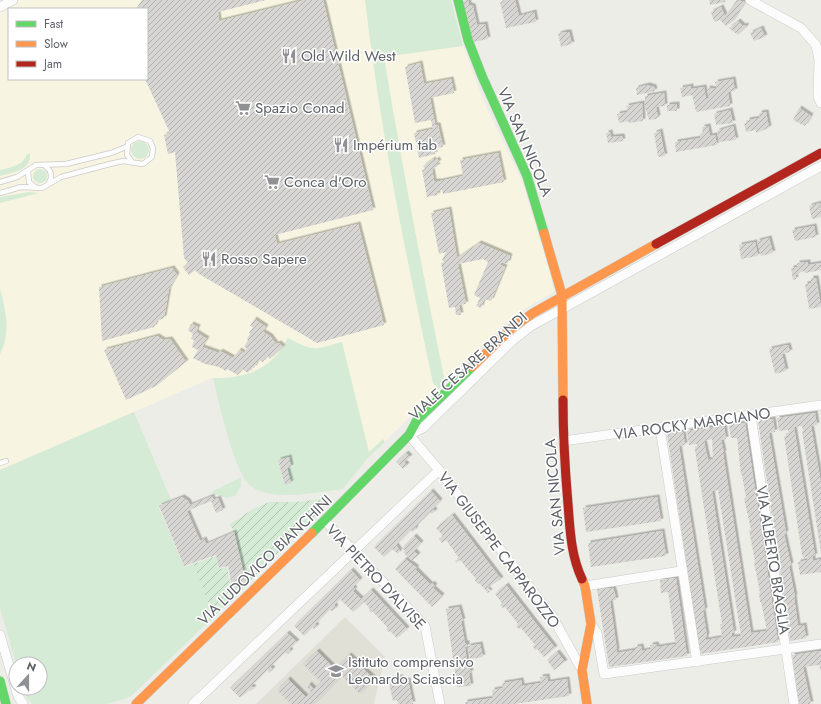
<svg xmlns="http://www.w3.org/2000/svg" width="821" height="704" font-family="Jost,sans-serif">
	<defs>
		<pattern id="garden-furrows" width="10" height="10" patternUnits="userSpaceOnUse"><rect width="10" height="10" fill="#d5ebd5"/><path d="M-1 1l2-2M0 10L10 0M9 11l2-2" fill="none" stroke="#b0c2b1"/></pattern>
		<pattern id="building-hatch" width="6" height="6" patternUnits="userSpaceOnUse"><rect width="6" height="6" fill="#d7d6d3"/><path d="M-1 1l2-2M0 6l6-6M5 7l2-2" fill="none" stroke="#b2b1af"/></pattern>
		<filter id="shadow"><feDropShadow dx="2.5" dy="-2.5" stdDeviation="0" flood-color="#0004"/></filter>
	</defs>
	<rect width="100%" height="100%" fill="#edede8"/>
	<path fill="#f7f5e1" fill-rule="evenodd" d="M6 0H451L463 46 486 107 522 181 550 273 554 292 519 312 503 325 368 458 343 489 212 378 0 470V3ZM9 9H147V79H9Z"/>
	<path fill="#e1e0d7" d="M345 617 385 657 374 704H256Z"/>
	<g fill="#d5ebd5">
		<path d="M365 0H451L463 46 384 57C402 166 423 274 445 382L439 389 433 383C406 256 380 129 365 0Z"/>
		<circle cx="140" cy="150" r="9"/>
		<path d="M27 154H30C32 170 12 173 0 176V170C11 167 23 166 27 154Z"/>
		<circle cx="40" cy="176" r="7"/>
		<path d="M29 192 39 193 0 203V197Z"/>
		<path d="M0 289C6 311 11 333 0 354Z"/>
		<path d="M288 338C315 352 313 350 342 342L369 452 383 439 385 442 368 458 343 489C316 492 276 502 252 487 234 475 219 401 213 378 245 379 273 369 288 338Z"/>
		<path d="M134 412 171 500 158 506 184 567 193 564 210 607 228 603 130 697 107 704H32L25 695 23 688H40V664H16L0 608V470Z"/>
		<path d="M241 477V486L235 496 226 498 211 492Z"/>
	</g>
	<path fill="url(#garden-furrows)" d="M322 499 330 501 228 603 210 607 193 564 216 556 219 569 227 567 231 588 245 584 234 532 230 524 253 509 269 502H295Z"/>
	<g fill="url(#building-hatch)" fill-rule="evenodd" filter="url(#shadow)">
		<path d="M142 0H266L218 12 219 21 305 0H323L373 210 275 235 277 244 358 224 384 325 317 343 199 274 195 270 189 275 185 270 183 267 188 263 184 258 175 152 168 154 164 135 170 133 145 79H147V9H136Z"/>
		<path d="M468 0 469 5 473 6 477 25 485 24 488 39 473 42 463 1Z"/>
		<path d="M507 0H515L519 16 534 12 536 22 506 28 500 2Z"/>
		<path d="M709 0H725V2L710 5Z"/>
		<path d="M737 0 745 2 732 22 726 26 720 20 714 22 711 12 721 7 725 16Z"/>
		<path d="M738 21 743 26 746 25V27L738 35 729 28Z"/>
		<path d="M761 28 765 37 754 41 750 33Z"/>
		<path d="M565 32H569L572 44 561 47 558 34Z"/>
		<path d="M420 63 424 84 451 79 454 93 430 98 435 125H438L443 147 435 148V154L419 158 414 133 433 129 431 120 415 123 405 67Z"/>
		<path d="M733 79 735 91 728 92 730 106 696 112 692 95 682 97 680 88 691 86V89L704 87 706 99 709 98 707 88 717 89 715 82Z"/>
		<path d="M647 85 654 87 655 91 637 95 636 88Z"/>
		<path d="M664 93 665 106 656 107 658 117 656 119 649 120 645 107V96Z"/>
		<path d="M642 103 643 121 629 123 628 121 619 123 617 114 628 112 626 106Z"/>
		<path d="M677 104V111H667V105Z"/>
		<path d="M799 108 811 116 805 126 793 120Z"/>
		<path d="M730 110 733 123 716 125 714 114Z"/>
		<path d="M766 112 769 128 756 133V130L746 132 744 123H748L747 120 760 118 759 113Z"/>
		<path d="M708 126 710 136 715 135 717 145 676 152 675 142 700 138V134L703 133 702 127Z"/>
		<path d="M733 126 736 140 719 142 717 131Z"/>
		<path d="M660 131 665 156 658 157 654 133Z"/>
		<path d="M610 132 611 137 622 136 623 141 608 143 606 133Z"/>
		<path d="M498 153 504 182 443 194 442 190 437 191 438 195 427 197 422 170 425 169 423 166 433 159 434 161 437 159 439 162 436 164 438 166 432 169 434 181H440L463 176 460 160Z"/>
		<path d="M820 203 821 217 812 219 809 206Z"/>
		<path d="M449 209 457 258 479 243 510 256 508 263H501L500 265 505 267 491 301 484 299 481 308 476 306 480 298 474 295 488 262 483 259 458 264 466 304 459 305 461 315H456L455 307 449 308 441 263 447 262 442 260 446 252 439 254 431 213Z"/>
		<path d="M814 226 816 237 795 241 792 230Z"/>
		<path d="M769 238 773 253 761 256 757 241Z"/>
		<path d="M755 242 758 256 741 259 739 245Z"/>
		<path d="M808 262V265L821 263V270L805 273 804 271 799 272V274L796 275V279L793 280 791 268 798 267 797 263Z"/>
		<path d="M172 268 177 275 169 289 164 318 157 321 154 327 102 341 99 287Z"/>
		<path d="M811 278H816L821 307 809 309 805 284 811 283Z"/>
		<path d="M254 319 266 327 263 332 270 336 276 344 279 343 283 347 270 359 267 356 263 362 258 360 254 368 252 367 248 373 242 369 238 375 227 369 226 371 219 367 205 364 193 358 198 350 192 347 194 340 191 339 193 334 188 330 191 324 198 327 196 332 207 339 202 347 219 353 220 351 233 358 239 350 244 353 247 348 244 347 248 340 247 339 250 334 249 333 253 327 250 326Z"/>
		<path d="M157 336 163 340 170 339 186 362 156 386 126 400 104 350Z"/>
		<path d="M788 345 790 352 782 354 786 371 775 374 769 349Z"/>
		<path d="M815 413 817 425 811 426 821 483V553L802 431H803L802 426 794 427 815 556H813V561L821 559V572L800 575 798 562 808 560 807 557 804 558 802 555 784 436H786V433H789L788 430 779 431 777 418Z"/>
		<path d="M773 419 775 432 769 433 786 533 784 534 791 565 789 566 795 597H794L798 626 804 625 806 638 790 641 758 421Z"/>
		<path d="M745 423 778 642 700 654 667 434 683 432 685 445 679 446 705 610 703 611 707 636 706 637V640L722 637 720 624H722L695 450V446H699L698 444 689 445 687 431 724 426 726 439 721 440 724 453H723L751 633 767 631 761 602H760L759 593H760L754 562H755L749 530H751L744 498H746L742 475H741L737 438H731L729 425ZM712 439 713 459 708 460 704 441ZM718 490 741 636 732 637V633H734L712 491Z"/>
		<path d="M406 453 410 457 404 462 407 465 403 469 396 462Z"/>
		<path d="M289 457 291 467 287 468 291 483 285 485 278 460Z"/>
		<path d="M431 491 440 501 433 509 435 511 432 514 430 512 415 527 416 528 413 532 411 530 396 545 400 551 398 554 392 549 384 557 374 547Z"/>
		<path d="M212 496 213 500 218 498 223 510 216 513 211 501 187 511 200 541 204 539 206 544 234 532 246 583 232 587 228 566 219 568 216 555 184 566 159 506 182 497 188 501 190 505Z"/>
		<path d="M657 497 661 521 586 532 583 508Z"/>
		<path d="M452 515 501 579 487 588 490 592 488 593 479 583 478 584 475 581 476 579 460 560 456 563 455 561 459 558 446 540 442 543 439 539 443 536 436 528Z"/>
		<path d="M662 531 666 556 591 567 588 543Z"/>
		<path d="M414 536 421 543 414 551 418 555 412 561 403 552 405 551 402 548Z"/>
		<path d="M405 559 417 568 415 569 431 585 432 583 435 586 433 588 442 596 432 607 395 569Z"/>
		<path d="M351 570 360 580 353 587 355 589 353 591 361 599 371 590 407 629 397 638 390 631 389 632 386 629 388 628 372 611 371 613 369 610 370 609 364 602 353 612 340 599 334 605 336 607 333 611 329 610 315 624 317 626 314 629 312 627 304 636 294 626Z"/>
		<path d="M676 578 687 656 609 667 597 589 613 588 615 594 616 600 610 601 617 650 616 653 635 650V647L641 646 642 651 651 649 650 645 656 644 657 647 677 644 675 641 668 592 661 593 660 580Z"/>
		<path d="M506 585 555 648 544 657 537 649 535 650 533 647 535 645 521 628 519 629 516 626 518 624 505 607 503 608 500 605 502 603 495 594Z"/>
		<path d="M459 607 463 621H461L465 643H467V647H465L468 669H470L471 673H469L471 686 457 687 446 609Z"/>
		<path d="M287 633 297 642 289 649 291 651 288 654 284 653 270 667 273 669 269 673 267 670 251 686 254 688 250 691 249 690 240 698 230 688Z"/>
		<path d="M480 644 483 657 470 659 468 646Z"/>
		<path d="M317 651 335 669 349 655 374 679 360 694 342 676 315 704H291L277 690 288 679 306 697 311 692 307 687 309 684 314 689 321 682 303 664Z"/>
		<path d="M821 651V672L819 665 803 667 811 704H799L792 655Z"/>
		<path d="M557 652 565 662 554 670 547 660Z"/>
		<path d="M547 676 548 682 567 679 569 696 514 704H465V702L493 698 492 690 503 688 502 683 521 680 522 686 541 683 540 677Z"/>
		<path d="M401 677 402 681 408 680 413 704H398L397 700 393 701 388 679Z"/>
	</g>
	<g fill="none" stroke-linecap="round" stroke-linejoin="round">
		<defs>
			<g id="lane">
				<path d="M45 166C51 170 53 176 49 183"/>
				<path d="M28 171 29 182 35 187"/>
				<path d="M0 182 17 177 36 165 66 164 111 153 126 147"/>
				<path d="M0 193 21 187 42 188 61 177 110 164 123 161 143 164 152 157 153 148 150 141 138 137 128 143 127 155 132 162"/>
				<path d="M0 463 6 461"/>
			</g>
			<g id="street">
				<path d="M750 0 801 28 816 45 819 60 818 97 821 103"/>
				<path d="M0 7 13 0"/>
				<path d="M751 416 794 704"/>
				<path d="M660 428 697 662"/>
				<path d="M563 441 821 405"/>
				<path d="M325 521 425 626 440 704"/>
				<path d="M585 586 681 571"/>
				<path d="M591 624 597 633 604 674 821 644"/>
				<path d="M0 635 18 696 23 704"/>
				<path d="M582 670 552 616 439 470 409 435 423 428 512 341 531 326 821 166"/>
				<path d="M193 704 439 470"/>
			</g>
			<g id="fast">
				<path d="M458 0 468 40 482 76 527 176 544 233"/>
				<path d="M312 533 409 435 417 420 472 367"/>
				<path d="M0 681 6 704"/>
			</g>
			<g id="slow">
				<path d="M544 233 562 295 563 400"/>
				<path d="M472 367 512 328 533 313 656 244"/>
				<path d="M582 579 585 586 591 624 582 670 587 704"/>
				<path d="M136 704 312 533"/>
			</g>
			<g id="jam">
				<path d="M656 244 821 153"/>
				<path d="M563 400C563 435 565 469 568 504 570 530 571 556 582 579"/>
			</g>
		</defs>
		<use href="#lane" stroke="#cacbca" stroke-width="6"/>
		<use href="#street" stroke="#cacbca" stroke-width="10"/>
		<use href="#fast" stroke="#cacbca" stroke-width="10"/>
		<use href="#slow" stroke="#cacbca" stroke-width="10"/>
		<use href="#jam" stroke="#cacbca" stroke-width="10"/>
		<use href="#lane" stroke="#fcfcfc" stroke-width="4.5"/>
		<use href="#street" stroke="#fcfcfc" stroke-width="9"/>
		<use href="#fast" stroke="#63d668" stroke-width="9"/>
		<use href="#slow" stroke="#ff974d" stroke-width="9"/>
		<use href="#jam" stroke="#b3261e" stroke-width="9"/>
	</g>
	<defs>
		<symbol id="restaurant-bare" viewBox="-9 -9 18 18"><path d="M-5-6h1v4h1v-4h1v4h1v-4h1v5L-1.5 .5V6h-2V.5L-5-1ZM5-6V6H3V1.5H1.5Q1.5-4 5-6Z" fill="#8f9194" stroke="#fff" stroke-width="2.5" paint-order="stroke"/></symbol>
		<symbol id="supermarket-bare" viewBox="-9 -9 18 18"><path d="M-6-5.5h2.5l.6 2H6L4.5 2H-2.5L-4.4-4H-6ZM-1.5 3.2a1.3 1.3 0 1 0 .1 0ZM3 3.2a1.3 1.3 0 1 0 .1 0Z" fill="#8f9194" stroke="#fff" stroke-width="2.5" paint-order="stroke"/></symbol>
		<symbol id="school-bare" viewBox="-9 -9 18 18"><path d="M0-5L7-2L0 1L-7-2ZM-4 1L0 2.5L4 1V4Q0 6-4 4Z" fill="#8f9194" stroke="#fff" stroke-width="2.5" paint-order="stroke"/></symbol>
	</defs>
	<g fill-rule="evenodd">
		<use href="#restaurant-bare" x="278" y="45" width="22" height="22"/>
		<use href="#supermarket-bare" x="232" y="97" width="22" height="22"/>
		<use href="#restaurant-bare" x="330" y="134" width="22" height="22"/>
		<use href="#supermarket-bare" x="261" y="171" width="22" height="22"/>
		<use href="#restaurant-bare" x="198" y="248" width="22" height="22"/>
		<use href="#school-bare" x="325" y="660" width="22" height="22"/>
	</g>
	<g text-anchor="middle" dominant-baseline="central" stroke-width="3" stroke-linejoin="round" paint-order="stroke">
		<g font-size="15" fill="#5d6066" stroke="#fff" text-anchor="start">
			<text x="301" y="56">Old Wild West</text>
			<text x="255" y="108">Spazio Conad</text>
			<text x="353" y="145">Impérium tab</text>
			<text x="284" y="182">Conca d'Oro</text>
			<text x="221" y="259">Rosso Sapere</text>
			<text x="348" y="662">Istituto comprensivo<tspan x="348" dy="17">Leonardo Sciascia</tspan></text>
		</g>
		<g font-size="15" fill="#5d6066" stroke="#fff">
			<text transform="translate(525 142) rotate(67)">VIA SAN NICOLA</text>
			<text transform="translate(468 366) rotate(-42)">VIALE CESARE BRANDI</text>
			<text transform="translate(692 424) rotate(-8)">VIA ROCKY MARCIANO</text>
			<text transform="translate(555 497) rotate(-95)">VIA SAN NICOLA</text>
			<text transform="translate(499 550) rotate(53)">VIA GIUSEPPE CAPPAROZZO</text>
			<text transform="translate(265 560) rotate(-44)">VIA LUDOVICO BIANCHINI</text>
			<text transform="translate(773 560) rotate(81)">VIA ALBERTO BRAGLIA</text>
			<text transform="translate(376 577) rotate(47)">VIA PIETRO D'ALVISE</text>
		</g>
	</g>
	<rect x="8" y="8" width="140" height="72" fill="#ffffff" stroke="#bebfc2"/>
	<rect x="16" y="21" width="20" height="6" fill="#63d668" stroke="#bebfc2"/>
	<text x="44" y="28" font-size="12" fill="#5d6066">Fast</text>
	<rect x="16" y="41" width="20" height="6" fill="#ff974d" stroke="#bebfc2"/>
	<text x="44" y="48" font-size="12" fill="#5d6066">Slow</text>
	<rect x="16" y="61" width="20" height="6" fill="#b3261e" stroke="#bebfc2"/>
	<text x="44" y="68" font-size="12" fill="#5d6066">Jam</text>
	<g transform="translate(28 676) rotate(21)"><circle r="19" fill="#ffffff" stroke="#bebfc2"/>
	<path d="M0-3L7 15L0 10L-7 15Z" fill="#8f9194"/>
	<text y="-6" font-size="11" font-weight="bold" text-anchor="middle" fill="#5d6066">N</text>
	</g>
</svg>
